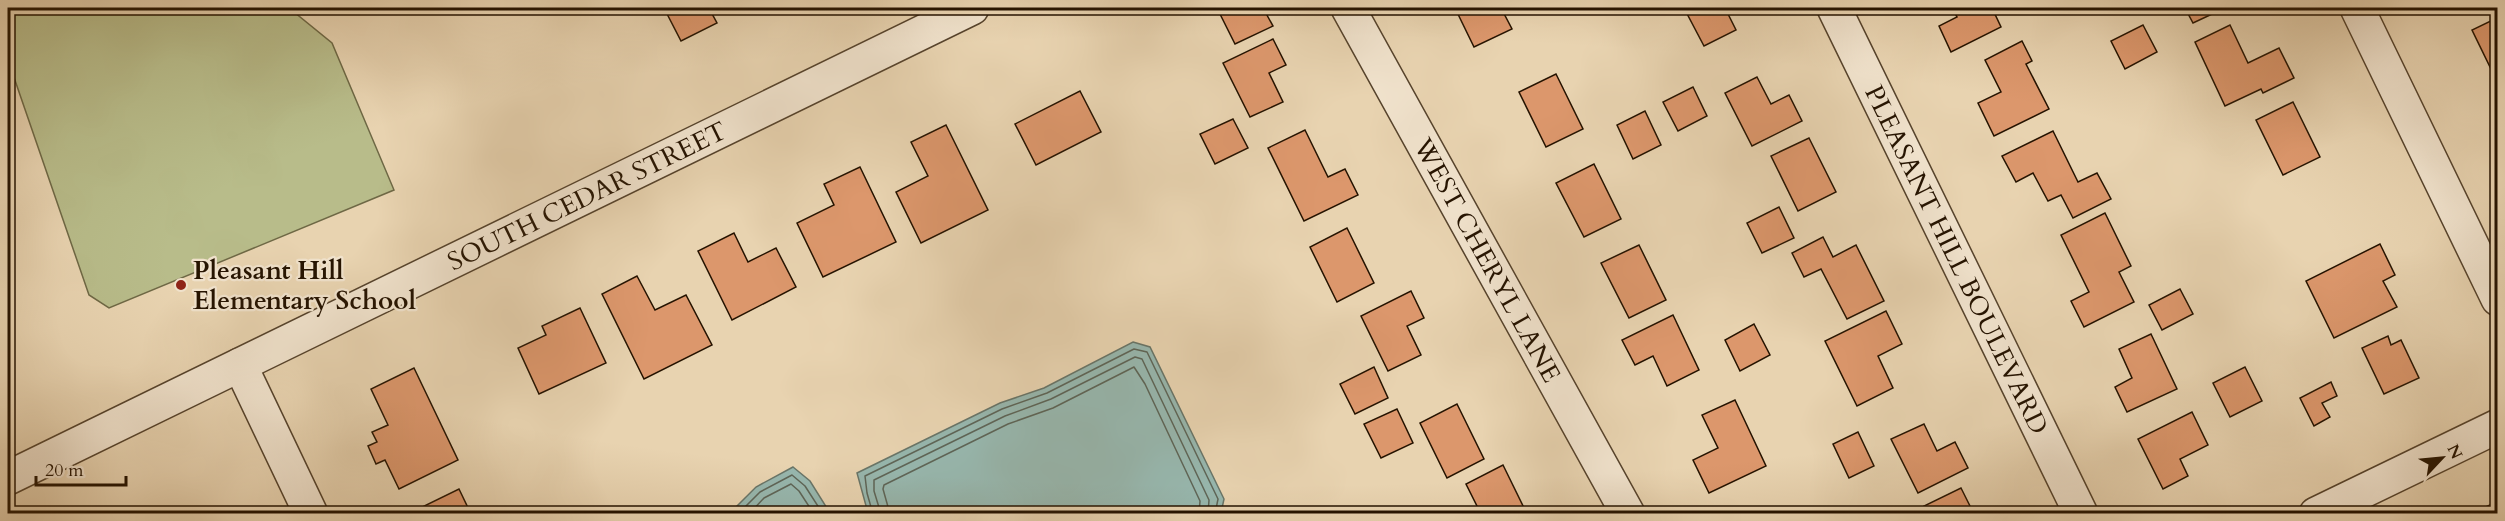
<svg xmlns="http://www.w3.org/2000/svg" width="2505" height="521" font-family="Cardo,serif">
	<rect width="100%" height="100%" fill="#e8d3b0"/>
	<filter id="stains"><feTurbulence type="fractalNoise" baseFrequency=".00333" numOctaves="4"/><feColorMatrix values="0 0 0 0 .2 0 0 0 0 .09 0 0 0 0 .02 0 0 0 .5 -.17"/></filter>
	<radialGradient id="worn" r=".72"><stop offset=".6" stop-color="#630" stop-opacity="0"/><stop offset="1" stop-color="#630" stop-opacity=".3"/></radialGradient>
	<path fill="#b8bc8a" stroke="#6e6845" stroke-width="1.5" d="M8 8H289L332 43 394 190 109 308 89 295 8 60Z"/>
	<g fill="#97b7ae" stroke="#697568" stroke-width="1.5">
		<path d="M1133 342 1150 347 1224 499 1221 513H868L857 473 1000 403 1044 388Z"/>
		<path d="M793 467 810 481 830 513H730L756 487Z"/>
	</g>
	<g fill="none" stroke-linecap="round" stroke-linejoin="round">
		<g stroke="#5e6557" stroke-width="1.5">
			<path d="M738 514 760 492 792 475 805 486 823 514"/>
			<path d="M749 514 764 498 791 484 799 491 814 514"/>
			<path d="M873 514 867 493 865 476 1002 409 1047 393 1134 349 1147 352 1218 499 1215 514"/>
			<path d="M881 514 874 491V480L1005 416 1051 399 1135 357 1142 359 1209 500 1208 514"/>
			<path d="M890 514 883 489 884 485 1008 424 1053 408 1134 367 1145 384 1200 501 1199 514"/>
		</g>
	</g>
	<g fill="#dc976c" stroke="#251300" stroke-width="1.5">
		<path d="M664 8H714L710 10 717 23 681 41Z"/>
		<path d="M1217 8H1263L1273 26 1235 44Z"/>
		<path d="M1455 8H1501L1512 29 1474 47Z"/>
		<path d="M1684 8H1725L1736 30 1704 46Z"/>
		<path d="M1952 8H1992L2001 27 1951 52 1939 26 1957 17Z"/>
		<path d="M2185 8H2225L2193 23Z"/>
		<path d="M2487 8H2498V69L2492 71 2472 30 2493 20Z"/>
		<path d="M2143 25 2157 52 2125 69 2111 41Z"/>
		<path d="M2230 25 2248 63 2279 48 2294 78 2263 93 2261 89 2225 106 2195 42Z"/>
		<path d="M1273 39 1286 65 1269 73 1283 102 1250 117 1223 63Z"/>
		<path d="M2022 41 2032 61 2026 64 2049 109 1994 136 1978 103 2001 92 1985 60Z"/>
		<path d="M1556 74 1583 129 1546 147 1519 92Z"/>
		<path d="M1757 77 1771 104 1789 95 1802 121 1752 146 1725 93Z"/>
		<path d="M1693 87 1707 116 1678 131 1663 102Z"/>
		<path d="M1080 91 1101 132 1036 165 1015 124Z"/>
		<path d="M2293 102 2320 157 2283 175 2256 120Z"/>
		<path d="M1645 111 1661 145 1633 159 1617 125Z"/>
		<path d="M1233 119 1248 148 1215 164 1200 134Z"/>
		<path d="M946 125 988 210 921 243 896 192 928 176 911 142Z"/>
		<path d="M1305 130 1328 177 1345 169 1358 195 1304 221 1268 148Z"/>
		<path d="M2053 131 2078 182 2097 173 2111 199 2073 218 2061 195 2048 201 2033 173 2016 182 2002 156Z"/>
		<path d="M1809 138 1836 192 1798 211 1771 156Z"/>
		<path d="M1594 164 1621 219 1584 237 1556 183Z"/>
		<path d="M860 167 896 242 823 277 797 223 834 205 824 184Z"/>
		<path d="M1779 207 1794 238 1762 253 1747 223Z"/>
		<path d="M2105 213 2131 266 2119 272 2134 302 2084 327 2071 301 2089 292 2061 235Z"/>
		<path d="M1347 228 1374 283 1337 302 1310 247Z"/>
		<path d="M734 233 748 262 776 248 796 287 732 320 698 251Z"/>
		<path d="M1823 237 1833 257 1856 245 1884 301 1847 319 1821 269 1804 277 1792 253Z"/>
		<path d="M2380 244 2395 275 2383 281 2397 307 2334 338 2306 281Z"/>
		<path d="M1639 245 1666 300 1629 318 1601 263Z"/>
		<path d="M637 276 655 310 686 295 712 345 644 379 602 294Z"/>
		<path d="M2180 289 2193 314 2162 330 2149 305Z"/>
		<path d="M1411 291 1424 318 1407 326 1421 355 1388 371 1361 316Z"/>
		<path d="M580 308 606 363 539 394 518 348 546 335 542 326Z"/>
		<path d="M1886 311 1902 344 1878 356 1893 388 1857 406 1825 341Z"/>
		<path d="M1673 315 1699 370 1667 386 1653 356 1635 365 1622 340Z"/>
		<path d="M1754 324 1770 355 1740 371 1725 340Z"/>
		<path d="M2151 334 2177 389 2127 412 2115 387 2132 378 2119 349Z"/>
		<path d="M2388 336 2391 345 2401 340 2419 378 2384 394 2362 348Z"/>
		<path d="M1374 367 1388 398 1355 414 1340 384Z"/>
		<path d="M2245 367 2262 401 2230 417 2213 383Z"/>
		<path d="M414 368 458 460 399 489 385 460 376 464 368 446 377 442 372 432 388 425 371 389Z"/>
		<path d="M2331 382 2337 396 2322 403 2330 417 2314 426 2300 398Z"/>
		<path d="M1735 400 1766 466 1709 493 1693 460 1718 448 1702 415Z"/>
		<path d="M1457 404 1484 459 1447 478 1420 423Z"/>
		<path d="M1397 409 1413 443 1381 458 1364 424Z"/>
		<path d="M2192 412 2208 445 2180 459 2188 476 2163 489 2138 439Z"/>
		<path d="M1924 424 1937 451 1955 442 1968 468 1918 493 1891 439Z"/>
		<path d="M1858 432 1874 466 1849 478 1833 444Z"/>
		<path d="M1503 465 1527 514H1481L1466 484Z"/>
		<path d="M1961 488 1974 514H1928L1924 506Z"/>
		<path d="M459 489 471 514H411L410 513Z"/>
		<path d="M2494 503 2498 514H2471Z"/>
	</g>
	<g fill="none" stroke-linecap="round" stroke-linejoin="round">
		<defs>
			<g id="minor">
				<path id="s1" d="M1348 8 1628 514"/>
				<path id="s2" d="M1834 8 2081 514"/>
				<path d="M2357 8 2498 299"/>
				<path d="M240 365 311 514"/>
				<path id="s3" d="M8 478 972 8"/>
				<path d="M2316 514 2498 426"/>
			</g>
		</defs>
		<use href="#minor" stroke="#56432c" stroke-width="36"/>
		<use href="#minor" stroke="#f0e2cc" stroke-width="33"/>
	</g>
	<circle fill="#8f2418" stroke="#f0e2cc" stroke-width="2" cx="181" cy="285" r="6"/>
	<g text-anchor="middle" dominant-baseline="central" stroke-width="4.5" stroke-linejoin="round" paint-order="stroke">
		<g font-size="26" fill="#251300" stroke="#f0e2cc">
			<text stroke="none"><textPath href="#s3" startOffset="644">SOUTH CEDAR STREET</textPath></text>
			<text stroke="none"><textPath href="#s1" startOffset="288">WEST CHERYL LANE</textPath></text>
			<text stroke="none"><textPath href="#s2" startOffset="280">PLEASANT HILL BOULEVARD</textPath></text>
		</g>
		<g font-size="26" font-weight="bold" fill="#251300" stroke="#f0e2cc" text-anchor="start">
			<text x="193" y="270">Pleasant Hill<tspan x="193" dy="30">Elementary School</tspan></text>
		</g>
	</g>
	<rect width="2505" height="521" fill="none" stroke="#e8d3b0" stroke-width="30"/>
	<rect x="9" y="9" width="2487" height="503" fill="none" stroke="#251300" stroke-width="3"/>
	<rect x="15" y="15" width="2475" height="491" fill="none" stroke="#251300" stroke-width="1.5"/>
	<g transform="translate(2442 458) rotate(64)" stroke="#f0e2cc" stroke-width="4.5" paint-order="stroke">
	<path d="M0-4.5L10 22L0 15L-10 22Z" fill="#251300"/>
	<text y="-9" font-size="16" font-weight="bold" text-anchor="middle" fill="#251300">N</text>
	</g>
	<path d="M36 476v9h90v-9" fill="none" stroke="#251300" stroke-width="3"/>
	<text x="45" y="476" font-size="18" fill="#251300" stroke="#f0e2cc" stroke-width="4.5" paint-order="stroke">20 m</text>
	<rect width="100%" height="100%" filter="url(#stains)"/>
	<rect width="100%" height="100%" fill="url(#worn)"/>
</svg>
